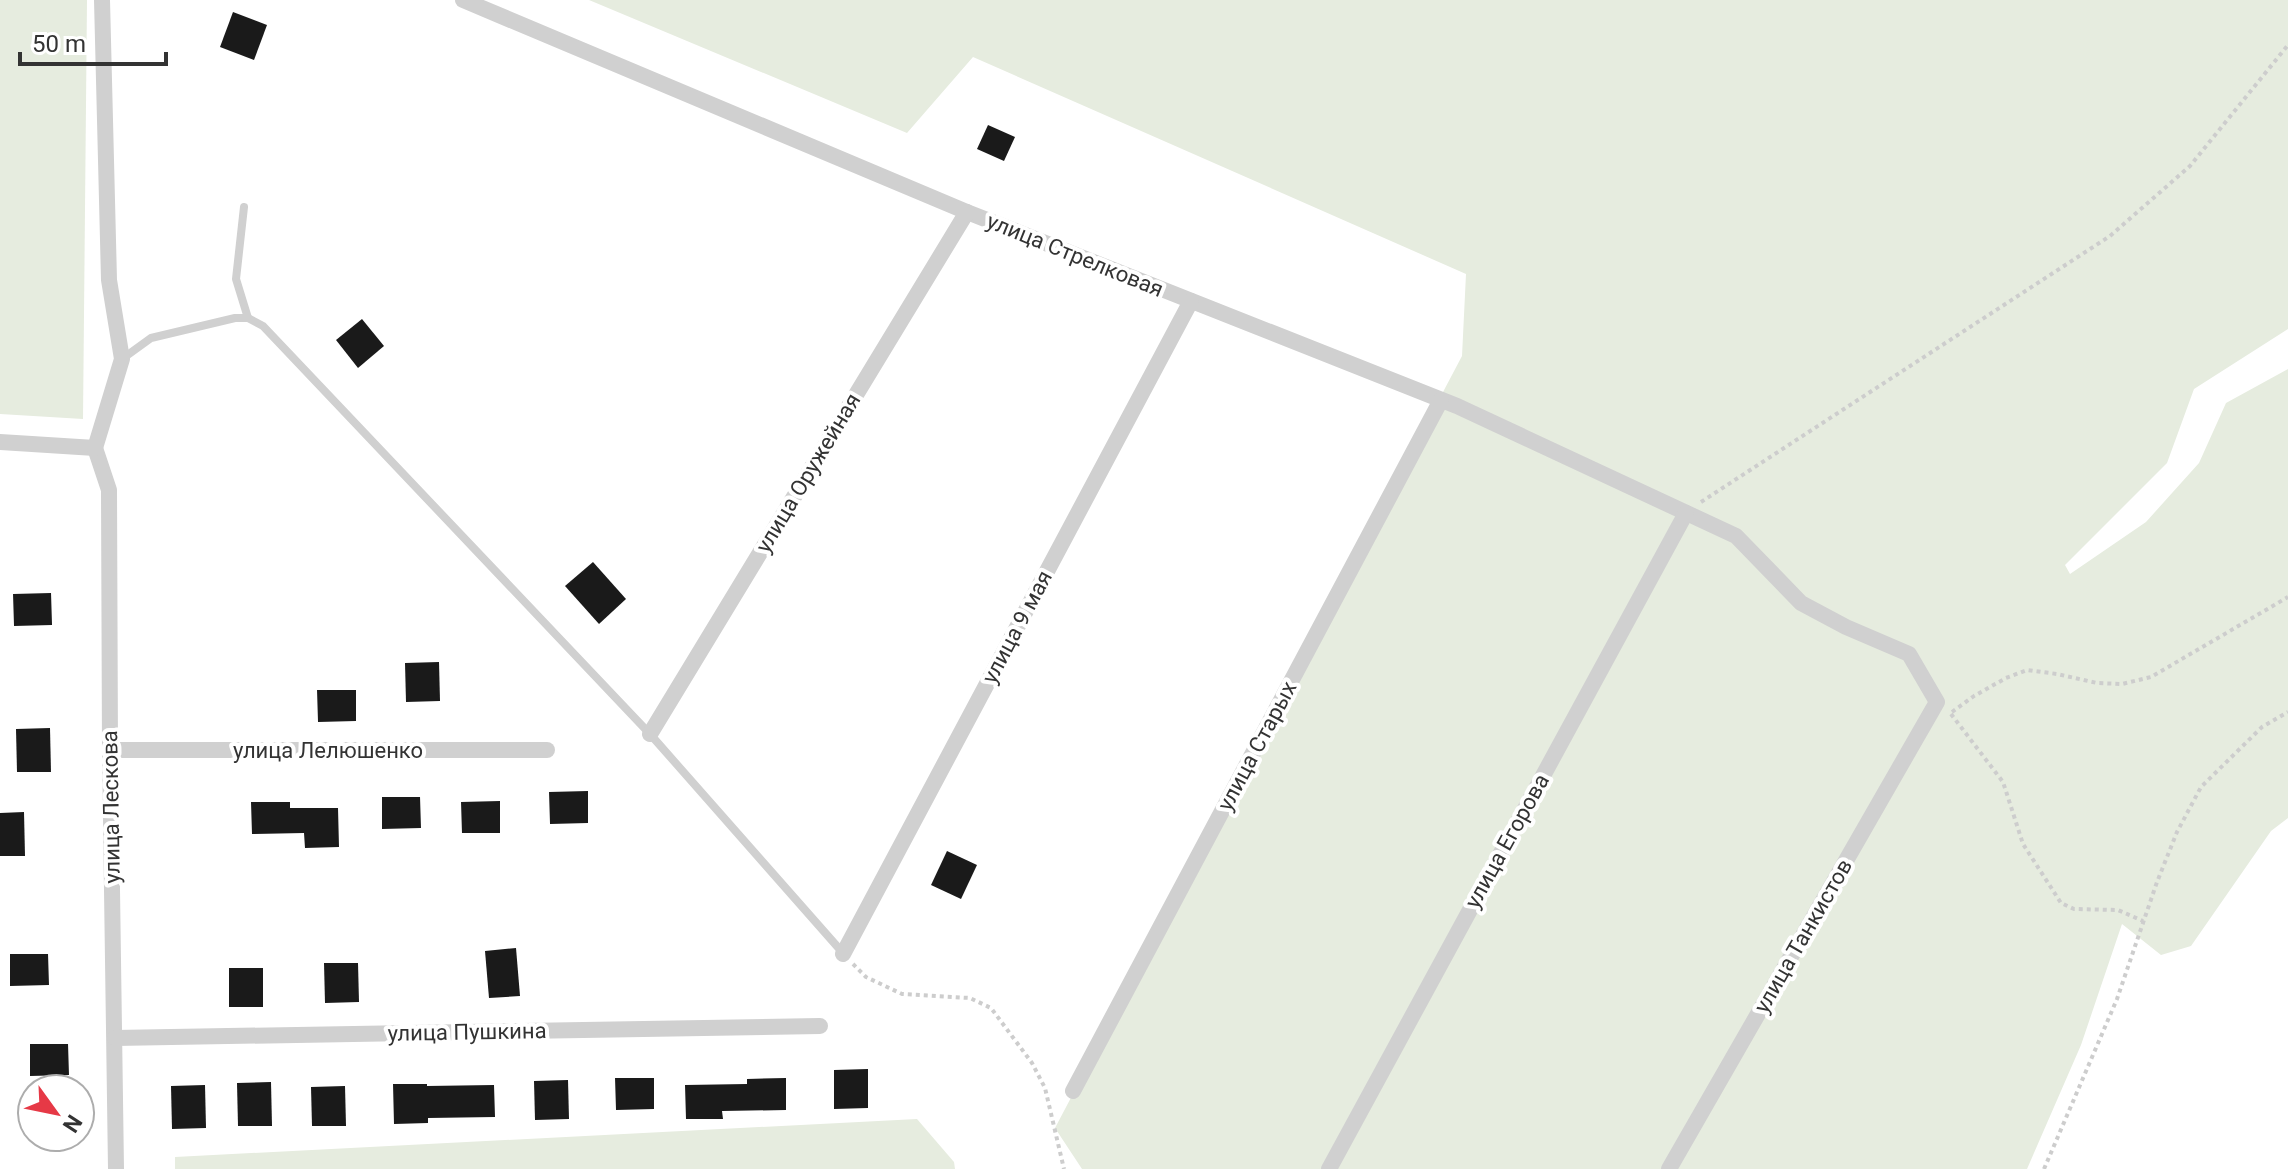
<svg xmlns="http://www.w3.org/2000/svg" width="2288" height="1169" font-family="Roboto,sans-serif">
	<rect width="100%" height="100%" fill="#fff"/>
	<g fill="#e6ecdf">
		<path d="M0 0H87L83 419 0 414Z"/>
		<path d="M589 0H2288V329L2194 389 2167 463 2065 565 2070 574 2146 522 2199 463 2226 403 2288 369V818L2271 831 2191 946 2161 955 2122 924 2081 1045 2027 1169H1082L1055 1128 1462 356 1466 274 973 57 907 133Z"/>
		<path d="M917 1119 954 1162 955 1169H175V1157Z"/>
	</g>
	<g fill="#1a1a1a">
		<path d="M233 12 267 25 254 60 220 47Z"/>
		<path d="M988 125 1015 137 1004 161 977 149Z"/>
		<path d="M362 319 384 346 358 368 336 340Z"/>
		<path d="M593 562 626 599 599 624 565 586Z"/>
		<path d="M51 593 52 625 14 626 13 594Z"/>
		<path d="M439 662 440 701 406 702 405 663Z"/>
		<path d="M317 690H356V721L318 722Z"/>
		<path d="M50 728 51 772H17L16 729Z"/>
		<path d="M588 791V823L550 824 549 792Z"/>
		<path d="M382 797H420L421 828 382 829Z"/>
		<path d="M500 801V833H462L461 802Z"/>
		<path d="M251 802H290V808H338L339 847 305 848 304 833 252 834Z"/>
		<path d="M24 812 25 856H0V813Z"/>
		<path d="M947 851 977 865 961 899 931 885Z"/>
		<path d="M516 948 520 996 489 998 485 951Z"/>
		<path d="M10 954H48L49 985 10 986Z"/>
		<path d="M324 963H358L359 1002 325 1003Z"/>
		<rect x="229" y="968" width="34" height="39"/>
		<path d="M30 1044H68L69 1075 30 1076Z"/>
		<path d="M868 1069V1108L834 1109V1070Z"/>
		<path d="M615 1078H654V1109L616 1110Z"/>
		<path d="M786 1078V1110L722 1111 723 1119H686L685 1085 747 1084V1079Z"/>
		<path d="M568 1080 569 1119 535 1120 534 1081Z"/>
		<path d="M271 1082 272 1126H238L237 1083Z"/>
		<path d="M393 1084H427V1086L494 1085 495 1117 428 1118V1123L394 1124Z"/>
		<path d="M205 1085 206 1128 172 1129 171 1086Z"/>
		<path d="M345 1086 346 1126H312L311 1087Z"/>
	</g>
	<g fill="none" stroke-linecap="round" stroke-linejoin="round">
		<g stroke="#cdcdcd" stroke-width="4" stroke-dasharray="4 4" stroke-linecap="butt">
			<path d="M1701 502 2110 236 2190 166 2288 45"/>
			<path d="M1952 712 1974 696 2006 678 2027 670 2057 674 2097 683 2122 684 2151 677 2288 597"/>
			<path d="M1951 714 2003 782 2023 844 2061 903 2074 909 2118 910 2143 921"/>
			<path d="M853 964 866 977 902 994 970 998 991 1008 1032 1063 1045 1088 1064 1169"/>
			<path d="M2044 1169 2117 999 2157 882 2177 832 2201 787 2262 727 2288 712"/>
		</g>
		<g stroke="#d0d0d0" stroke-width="8">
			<path d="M244 207 236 279 248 318"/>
			<path d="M122 359 151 338 235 318H248L263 326 650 734 843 953"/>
		</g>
		<g stroke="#d0d0d0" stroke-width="16">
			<path d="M463 0 967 212 1457 406 1736 536 1801 603 1846 627 1909 654 1937 702 1669 1169"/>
			<path d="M0 442 95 448"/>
			<path d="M95 448 109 490 110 750 116 1169"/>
			<path d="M95 448 122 359 109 280 102 0"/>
			<path d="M650 734 967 212"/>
			<path d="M110 750H547"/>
			<path d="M843 954 1191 301"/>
			<path d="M115 1038 820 1026"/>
			<path d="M1073 1091 1441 400"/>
			<path d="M1329 1169 1686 513"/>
		</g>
	</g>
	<g text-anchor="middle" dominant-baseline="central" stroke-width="8" stroke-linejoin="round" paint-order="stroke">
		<g font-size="22" fill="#333" stroke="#fff">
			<text transform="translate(1075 255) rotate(22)">улица Стрелковая</text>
			<text transform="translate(808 473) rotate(-59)">улица Оружейная</text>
			<text transform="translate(1017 627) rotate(-62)">улица 9 мая</text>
			<text transform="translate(1257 746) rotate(-62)">улица Старых</text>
			<text x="328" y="750">улица Лелюшенко</text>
			<text transform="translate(111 807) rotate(-91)">улица Лескова</text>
			<text transform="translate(1507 841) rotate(-61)">улица Егорова</text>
			<text transform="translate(1803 936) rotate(-60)">улица Танкистов</text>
			<text transform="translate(467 1032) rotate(-1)">улица Пушкина</text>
		</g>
	</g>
	<g transform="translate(56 1113) rotate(123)"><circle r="38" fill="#ffffff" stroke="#adadad" stroke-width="2"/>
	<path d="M0-6L14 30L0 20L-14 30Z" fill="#e63946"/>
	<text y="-12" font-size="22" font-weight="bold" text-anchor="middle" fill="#333333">N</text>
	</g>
	<path d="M20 52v12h146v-12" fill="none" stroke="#333333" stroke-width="4"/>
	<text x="32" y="52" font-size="24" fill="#333333" stroke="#ffffff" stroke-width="6" paint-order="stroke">50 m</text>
</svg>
